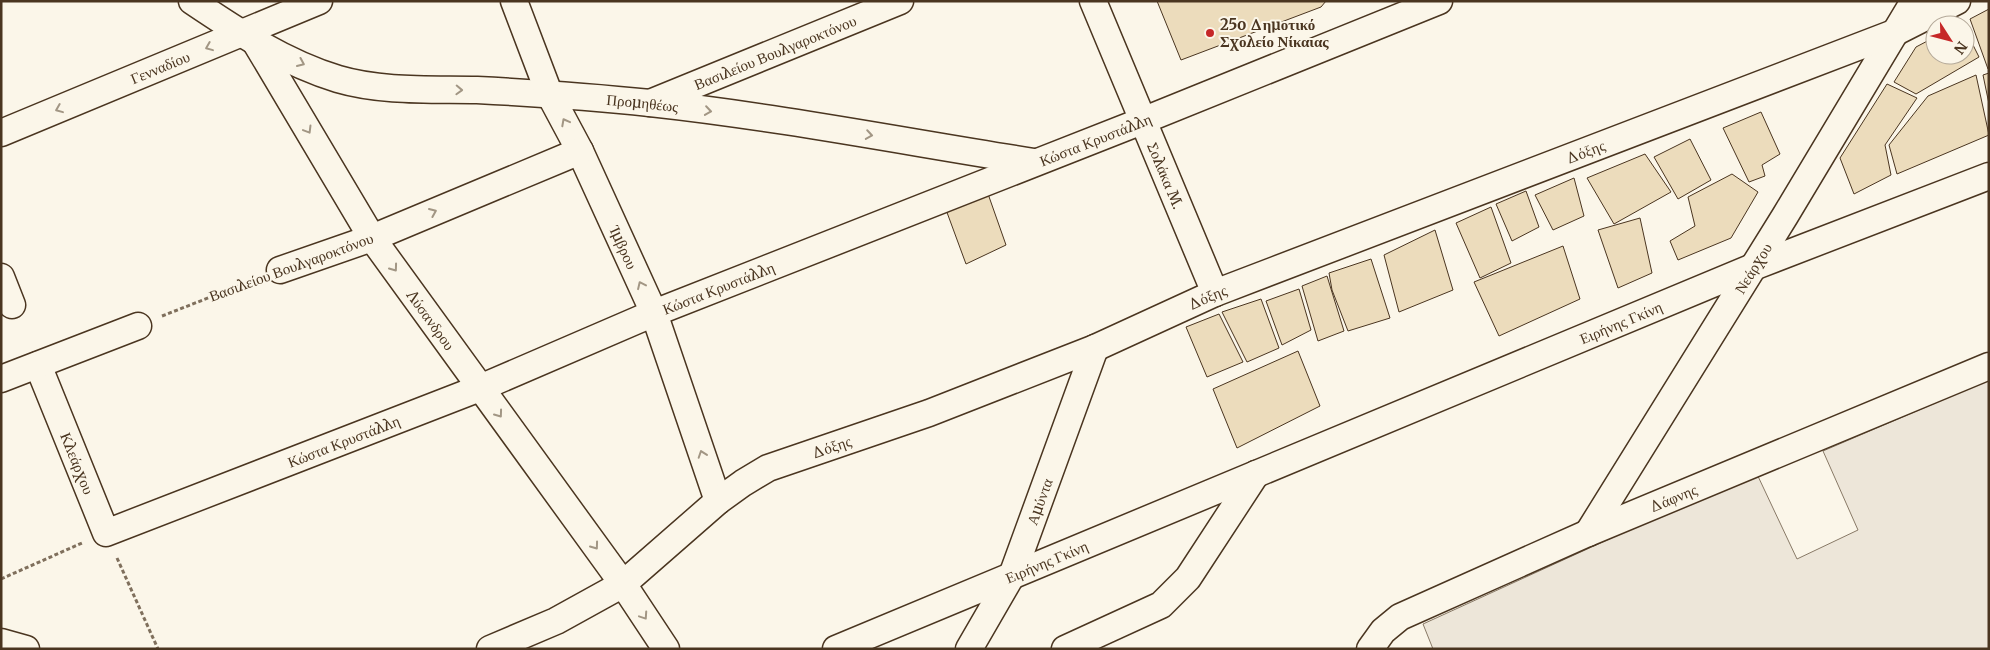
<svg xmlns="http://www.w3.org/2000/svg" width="1990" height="650" font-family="Merriweather,serif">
	<rect width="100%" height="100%" fill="#fbf6e9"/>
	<path fill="#ede6d9" stroke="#887966" d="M1989 380V649H1433L1423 624 1756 472 1797 559 1858 530 1823 451Z"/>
	<g fill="#ecdcbc" stroke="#4a3520">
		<path d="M1157 1H1326L1321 7 1181 60Z"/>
		<path d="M1989 9V69H1988L1970 19Z"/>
		<path d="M1965 29 1979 57 1916 94 1894 82 1916 47 1935 37V55H1965Z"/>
		<path d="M1989 73V104L1983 75Z"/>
		<path d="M1976 75 1989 135 1897 174 1889 145 1928 96Z"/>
		<path d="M1887 84 1917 98 1885 145 1891 175 1854 194 1840 158Z"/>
		<path d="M1761 112 1780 154 1762 165 1765 176 1749 182 1723 128Z"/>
		<path d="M1690 139 1711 180 1678 199 1654 157Z"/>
		<path d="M1645 154 1671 192 1614 224 1587 178Z"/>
		<path d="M1732 174 1758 192 1731 238 1678 260 1670 241 1695 226 1688 197Z"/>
		<path d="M1574 178 1584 216 1553 230 1535 195Z"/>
		<path d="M987 191 1006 245 966 264 945 207Z"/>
		<path d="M1526 191 1539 227 1512 241 1496 204Z"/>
		<path d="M1491 207 1511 263 1480 278 1456 223Z"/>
		<path d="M1640 218 1652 273 1618 288 1598 230Z"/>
		<path d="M1435 230 1453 290 1399 312 1384 255Z"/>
		<path d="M1563 246 1580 299 1499 336 1474 282Z"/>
		<path d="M1371 259 1390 318 1348 331 1332 290 1329 273Z"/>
		<path d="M1327 276 1344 331 1318 341 1302 286Z"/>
		<path d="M1299 289 1311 330 1282 345 1266 301Z"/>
		<path d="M1261 299 1279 348 1247 362 1222 312Z"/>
		<path d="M1219 314 1243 362 1207 377 1186 327Z"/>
		<path d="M1298 351 1320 406 1237 448 1213 389Z"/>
	</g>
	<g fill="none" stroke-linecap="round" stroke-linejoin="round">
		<defs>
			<g id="street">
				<path id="s1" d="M192 1C238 32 285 63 338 79 382 92 432 89 477 90 535 93 593 97 650 103 779 117 907 142 1034 162"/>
				<path id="s2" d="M514 1 549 93 580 151 654 313 718 501"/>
				<path id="s3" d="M1093 1 1215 293"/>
				<path id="s4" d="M256 43 372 238 623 584 666 649"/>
				<path id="s5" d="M650 103 900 1"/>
				<path id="s6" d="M1 133 319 1"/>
				<path d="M280 270 372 238 580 151"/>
				<path d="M1 277 12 305"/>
				<path id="s7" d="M38 365 106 533 480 388 654 313 1142 121 1439 1"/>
				<path d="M1 379 138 326"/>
				<path id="s8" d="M1588 533 1785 216 1914 1"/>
				<path d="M1 642 26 649"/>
				<path id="s9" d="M490 649 556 621 623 584 718 501 743 483 768 468 929 413 1095 348 1215 293 1894 33 1957 1"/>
				<path id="s10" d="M836 649 1753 267 1989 176"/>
				<path id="s11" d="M969 649 1013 573 1095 348"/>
				<path d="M1065 649 1161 605 1188 578 1256 474"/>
				<path id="s12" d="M1370 649 1383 631 1400 617 1588 533 1989 366"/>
			</g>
		</defs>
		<use href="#street" stroke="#4a3520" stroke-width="29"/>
		<g stroke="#7f6f5c" stroke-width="3" stroke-dasharray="4 2.5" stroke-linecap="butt">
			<path d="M162 316 254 280"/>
			<path d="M117 558 158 649"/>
			<path d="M1 579 82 543"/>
		</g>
		<use href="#street" stroke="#fbf6e9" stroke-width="26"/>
	</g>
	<defs><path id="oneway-chevron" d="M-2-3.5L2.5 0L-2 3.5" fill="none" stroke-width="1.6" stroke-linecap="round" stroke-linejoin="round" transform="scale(1.25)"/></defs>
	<g stroke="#a29684">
		<use href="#oneway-chevron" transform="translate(209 47) rotate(158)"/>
		<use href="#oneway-chevron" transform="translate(301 63) rotate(24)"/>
		<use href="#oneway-chevron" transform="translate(459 90) rotate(2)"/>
		<use href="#oneway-chevron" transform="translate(59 109) rotate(158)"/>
		<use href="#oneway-chevron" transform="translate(708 111) rotate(8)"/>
		<use href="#oneway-chevron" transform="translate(565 122) rotate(-118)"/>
		<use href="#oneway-chevron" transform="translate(308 130) rotate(59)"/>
		<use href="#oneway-chevron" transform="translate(869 135) rotate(9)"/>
		<use href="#oneway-chevron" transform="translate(433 212) rotate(-23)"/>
		<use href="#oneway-chevron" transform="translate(394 268) rotate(54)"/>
		<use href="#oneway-chevron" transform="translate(641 285) rotate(-115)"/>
		<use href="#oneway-chevron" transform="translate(499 414) rotate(54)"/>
		<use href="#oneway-chevron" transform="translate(702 454) rotate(-109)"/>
		<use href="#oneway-chevron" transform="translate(595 546) rotate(54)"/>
		<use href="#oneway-chevron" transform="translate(644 616) rotate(56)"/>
	</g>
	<circle fill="#c62828" stroke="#fbf6e9" stroke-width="2" cx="1210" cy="33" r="5"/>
	<g text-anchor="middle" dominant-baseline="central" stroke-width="4" stroke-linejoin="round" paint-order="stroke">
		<g font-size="15" font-weight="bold" fill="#4a3520" stroke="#fbf6e9" text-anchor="start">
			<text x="1220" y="24">25o Δημοτικό<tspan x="1220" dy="17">Σχολείο Νίκαιας</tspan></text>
		</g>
		<g font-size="15" fill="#4a3520" stroke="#fbf6e9">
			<text stroke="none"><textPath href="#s5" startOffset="135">Βασιλείου Βουλγαροκτόνου</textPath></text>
			<text stroke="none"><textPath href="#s6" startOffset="172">Γενναδίου</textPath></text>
			<text stroke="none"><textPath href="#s1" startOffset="472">Προμηθέως</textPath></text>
			<text stroke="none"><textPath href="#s7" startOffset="1246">Κώστα Κρυστάλλη</textPath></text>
			<text stroke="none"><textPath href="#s9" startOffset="1211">Δόξης</textPath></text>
			<text stroke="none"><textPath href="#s3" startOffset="189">Σολάκα Μ.</textPath></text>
			<text stroke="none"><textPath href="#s2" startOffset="270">Ίμβρου</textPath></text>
			<text transform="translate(291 267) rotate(-20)">Βασιλείου Βουλγαροκτόνου</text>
			<text stroke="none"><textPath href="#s8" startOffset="312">Νεάρχου</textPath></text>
			<text stroke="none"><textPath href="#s7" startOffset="841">Κώστα Κρυστάλλη</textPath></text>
			<text stroke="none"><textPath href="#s9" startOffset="806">Δόξης</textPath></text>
			<text stroke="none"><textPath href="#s4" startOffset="328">Λύσανδρου</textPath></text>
			<text stroke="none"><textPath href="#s10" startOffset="850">Ειρήνης Γκίνη</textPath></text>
			<text stroke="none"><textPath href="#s7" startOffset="436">Κώστα Κρυστάλλη</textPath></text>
			<text stroke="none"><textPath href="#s9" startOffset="401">Δόξης</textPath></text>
			<text stroke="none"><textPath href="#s7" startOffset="106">Κλεάρχου</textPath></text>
			<text stroke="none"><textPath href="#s12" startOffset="342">Δάφνης</textPath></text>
			<text stroke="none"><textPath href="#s11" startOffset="164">Αμύντα</textPath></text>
			<text stroke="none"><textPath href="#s10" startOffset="228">Ειρήνης Γκίνη</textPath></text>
		</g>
	</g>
	<rect width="1990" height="650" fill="none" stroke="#4a3520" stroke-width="5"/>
	<g transform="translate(1950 40) rotate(126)"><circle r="24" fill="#fbf6e9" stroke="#b4a999"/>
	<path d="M0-4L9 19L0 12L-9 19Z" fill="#c62828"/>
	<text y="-8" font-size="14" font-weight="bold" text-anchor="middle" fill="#4a3520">N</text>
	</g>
</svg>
